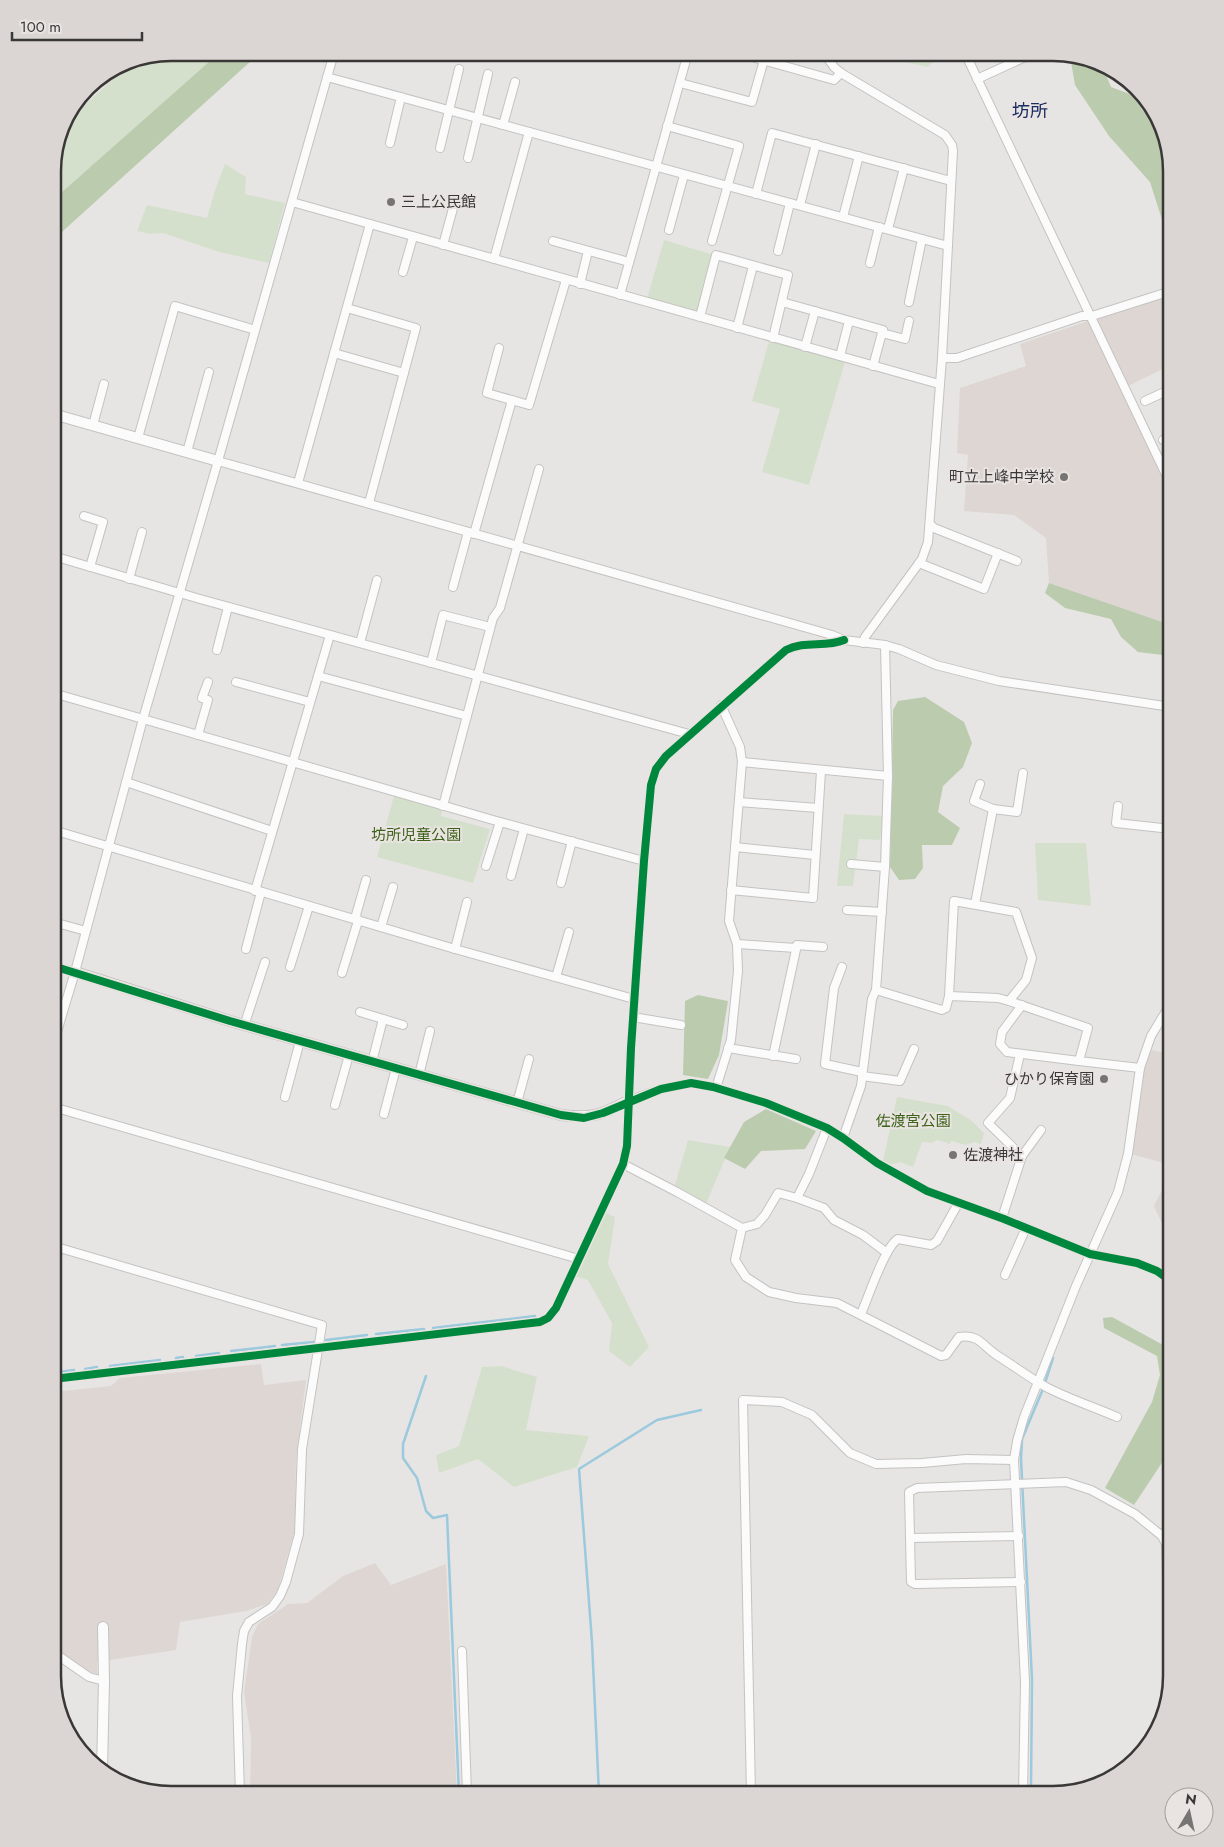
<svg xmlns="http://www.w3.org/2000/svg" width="1224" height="1847" font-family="Jost,'Noto Sans JP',sans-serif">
	<rect width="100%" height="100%" fill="#e7e5e3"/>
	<g fill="#ded6d3">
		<path d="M1171 296V365L1122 389 1171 498V625L1049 583 1046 538 1014 515 964 511 968 455 957 453 960 388 1026 366 1020 344 1088 321Z"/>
		<path d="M1152 1050 1171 1055V1165L1131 1154 1144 1068Z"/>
		<path d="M1171 1172V1242L1169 1239 1154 1206Z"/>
		<path d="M261 1364 264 1385 306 1380 296 1460 295 1530 278 1589 267 1604 246 1611 180 1622 176 1650 97 1662V1674L86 1670 53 1647V1392L111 1386 120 1378Z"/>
		<path d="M375 1563 391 1585 446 1564 457 1794H250L251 1738 244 1692 252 1637 258 1624 288 1604 307 1603 343 1576Z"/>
	</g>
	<g fill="#d5e0cc">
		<path d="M171 53H219L53 200V164L64 123 135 60Z"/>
		<path d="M884 53H934L936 58 928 67 895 60Z"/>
		<path d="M225 164 246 177 245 194 285 203 269 263 219 252 163 233 150 234 137 231 147 205 207 218 215 190Z"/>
		<path d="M664 240 714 255 697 314 647 299Z"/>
		<path d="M769 341 845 362 809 485 762 472 780 409 752 401Z"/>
		<path d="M394 796 442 810 441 816 490 829 473 883 377 857Z"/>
		<path d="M844 814 883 816 880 840 859 839 853 886H837Z"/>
		<path d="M1035 843H1086L1091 906 1038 900Z"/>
		<path d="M897 1097 948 1106 972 1121 984 1133 981 1144 974 1142 966 1145 951 1141 950 1144 937 1140 932 1143 922 1142 913 1167 900 1162 889 1165 883 1161Z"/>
		<path d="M688 1140 730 1147 706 1204 675 1185Z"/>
		<path d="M606 1213 615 1217 608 1264 649 1347 630 1367 609 1351 612 1323 588 1280 575 1276Z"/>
		<path d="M501 1366 537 1377 526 1430 589 1436 577 1467 514 1487 478 1459 439 1473 436 1455 459 1446 482 1367Z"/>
	</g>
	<g fill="#bbcbae">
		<path d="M219 53H260L53 240V200Z"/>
		<path d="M1070 56 1102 65 1111 87 1135 96 1142 110 1156 113 1171 171V237L1165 229 1150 182 1109 136 1075 85Z"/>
		<path d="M1049 583 1171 625V656L1138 652 1121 637 1111 619 1065 608 1045 593Z"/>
		<path d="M925 697 964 722 972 743 963 767 943 786 938 812 960 828 952 845H922L923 868 915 879 899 880 890 867 893 710 898 701Z"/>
		<path d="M698 995 728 1001 719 1055 708 1079 683 1075 685 1001Z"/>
		<path d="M766 1109 816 1131 805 1149 761 1151 745 1169 724 1158 744 1122Z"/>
		<path d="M1112 1317 1165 1346 1171 1356V1449L1134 1505 1105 1488 1152 1402 1160 1375 1157 1356 1104 1328 1103 1318Z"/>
	</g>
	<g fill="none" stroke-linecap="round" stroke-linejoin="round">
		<g stroke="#9bc9dd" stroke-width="2.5">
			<path d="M433 1328 535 1316"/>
			<path d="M376 1334 424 1329"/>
			<path d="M326 1340 367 1335"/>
			<path d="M282 1345 314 1342"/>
			<path d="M231 1351 275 1346"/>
			<path d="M196 1356 219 1353"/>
			<path d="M176 1358 183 1357"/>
			<path d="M110 1366 160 1360"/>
			<path d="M85 1369 97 1367"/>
			<path d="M53 1373 74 1370"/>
			<path d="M426 1376 403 1444V1458L417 1478 426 1511 433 1518 447 1515 459 1794"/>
			<path d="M1045 1383 1053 1358"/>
			<path d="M1031 1789 1032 1679 1021 1459 1022 1439 1043 1389"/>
			<path d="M1038 1791 1071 1790"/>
			<path d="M599 1794 592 1642 579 1469 657 1420 701 1410"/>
		</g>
		<defs>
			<g id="minor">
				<path d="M738 53 834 80 841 73"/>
				<path d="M824 53 834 67 841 73 945 135 952 145 953 151 942 358 928 542 922 559 865 637 863 643"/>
				<path d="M965 53 1171 485"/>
				<path d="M327 77 948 246"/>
				<path d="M977 79 1034 53"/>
				<path d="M680 83 752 102 764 60"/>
				<path d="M503 125 515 82"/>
				<path d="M667 126 739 146 712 241"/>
				<path d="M390 143 401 97"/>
				<path d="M440 148 459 69"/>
				<path d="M468 158 488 74"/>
				<path d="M756 194 772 133 951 181"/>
				<path d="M292 202 939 384"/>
				<path d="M800 205 816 144"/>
				<path d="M843 217 859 156"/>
				<path d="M888 229 904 168"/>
				<path d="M669 230 684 175"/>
				<path d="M553 241 629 262"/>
				<path d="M443 245 455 201"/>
				<path d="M778 251 790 203"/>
				<path d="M494 259 529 132"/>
				<path d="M870 263 879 227"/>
				<path d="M403 272 413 237"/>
				<path d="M580 284 588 251"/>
				<path d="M620 295 688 53"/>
				<path d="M782 302 883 330 882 333"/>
				<path d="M909 302 922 239"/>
				<path d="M347 308 416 328 369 503"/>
				<path d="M700 317 716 255 788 275 773 338"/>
				<path d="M737 328 753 266"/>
				<path d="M805 347 815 311"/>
				<path d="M499 348 487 393 529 405 566 280"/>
				<path d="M334 353 404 373"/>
				<path d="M840 356 849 321"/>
				<path d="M942 358H957L1082 316H1092L1171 291"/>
				<path d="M873 366 882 333 905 339 909 321"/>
				<path d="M1145 401 1171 389"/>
				<path d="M93 425 104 384"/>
				<path d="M138 438 175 306 255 330"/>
				<path d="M1163 440 1171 435"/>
				<path d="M187 452 209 372"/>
				<path d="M218 461 832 635 844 640 885 645 899 649 936 665 999 681 1171 707"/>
				<path d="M298 483 370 224"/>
				<path d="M84 516 103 522 90 567"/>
				<path d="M930 524 934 528 1017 561"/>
				<path d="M474 534 512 400"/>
				<path d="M53 556 200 599 689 734"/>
				<path d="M919 563 984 589 998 553"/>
				<path d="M129 579 142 532"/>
				<path d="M453 587 468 532"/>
				<path d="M360 643 377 580"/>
				<path d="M217 650 228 607"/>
				<path d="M431 663 443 615 490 627"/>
				<path d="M318 676 467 716"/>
				<path d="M236 682 310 702"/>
				<path d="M53 693 500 822 644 861"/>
				<path d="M198 735 208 700 202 698 208 682"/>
				<path d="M742 762 888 776"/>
				<path d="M126 782 272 831"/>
				<path d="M980 784 974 801 993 809 1017 812 1023 773"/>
				<path d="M739 802 818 808"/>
				<path d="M443 806 493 618 500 608 539 469"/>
				<path d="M1118 806 1116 823 1171 829"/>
				<path d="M53 830 455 949 634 999"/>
				<path d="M735 847 815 855"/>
				<path d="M851 864 885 867"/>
				<path d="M486 866 500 822"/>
				<path d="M511 876 524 829"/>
				<path d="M561 883 572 841"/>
				<path d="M731 890 813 898 821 771"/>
				<path d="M255 891 330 635"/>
				<path d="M975 904 993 809"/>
				<path d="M847 910 882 912"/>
				<path d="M53 922 86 931"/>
				<path d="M381 927 393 887"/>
				<path d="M737 944 796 948"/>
				<path d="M246 949 261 892"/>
				<path d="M455 949 467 902"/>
				<path d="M53 966 75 972"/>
				<path d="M290 967 309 906"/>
				<path d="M842 967 834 988 825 1064 862 1072"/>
				<path d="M342 973 358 921 356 915 366 880"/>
				<path d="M556 977 569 932"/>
				<path d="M876 990 942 1010 946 1008 949 996 998 998 1009 1001 1088 1028 1079 1061 1140 1068"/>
				<path d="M949 996 954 901 1016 912 1032 958 1026 980 1009 1001"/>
				<path d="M1022 1005 1002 1032 1000 1044 1007 1052 1079 1061"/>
				<path d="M360 1012 403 1025"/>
				<path d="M633 1017 681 1025"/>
				<path d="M244 1026 265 962"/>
				<path d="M53 1045 75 972 143 719 218 461 334 53"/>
				<path d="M728 1048 796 1059"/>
				<path d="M773 1056 797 945 823 947"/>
				<path d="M372 1062 383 1019"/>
				<path d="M419 1075 430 1031"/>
				<path d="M862 1076 900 1081 914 1049"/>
				<path d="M716 1088 731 1040 738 971 737 944 729 921 742 762 740 747 721 705"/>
				<path d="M285 1097 300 1041"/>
				<path d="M628 1101 661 1089 691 1083 713 1087 766 1103 827 1128 843 1138 877 1163 927 1191 1004 1219 1090 1254 1137 1263 1157 1271 1171 1281"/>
				<path d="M517 1103 529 1059"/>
				<path d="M335 1105 349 1055"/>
				<path d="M53 1107 579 1259"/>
				<path d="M384 1114 396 1068"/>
				<path d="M843 1138 861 1086 872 999 876 990 885 867 888 776 885 645"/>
				<path d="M1022 1156 1041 1130"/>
				<path d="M623 1164 677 1192 742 1228 757 1224 765 1215 778 1193 797 1198 809 1174 827 1128"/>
				<path d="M797 1198 824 1208 834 1220 863 1235 887 1253"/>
				<path d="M1002 1218 1022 1156 988 1123 1010 1098 1020 1054"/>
				<path d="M742 1228 735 1260 746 1277 769 1292 796 1298 837 1303 941 1356 946 1355 959 1337C980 1334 982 1346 998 1356 1014 1366 1030 1378 1046 1387 1069 1399 1094 1407 1117 1417"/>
				<path d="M53 1246 322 1325 302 1449 299 1534 286 1582 280 1596 272 1607 249 1622 244 1631 242 1644 237 1696 240 1794"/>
				<path d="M1005 1275 1026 1228"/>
				<path d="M861 1314C868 1298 885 1246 898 1239L931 1245 937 1241 959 1202"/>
				<path d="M53 1379 540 1322 548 1318 556 1308 623 1164 627 1146 631 1048 644 861 651 785 656 769 666 756 786 650C805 640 825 648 844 640"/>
				<path d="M1162 1536 1171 1523"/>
				<path d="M910 1538 1019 1536"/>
				<path d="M1021 1582 915 1584 911 1582 909 1492 917 1488 1066 1482 1091 1490 1135 1514 1162 1536 1166 1544 1171 1680"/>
				<path d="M462 1651 467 1794"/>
				<path d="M53 1652 89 1677 104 1681"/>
				<path d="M751 1794 743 1400 782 1402 812 1415 850 1453 876 1464 922 1463 966 1459 1014 1460"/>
				<path d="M1023 1794 1025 1682 1014 1460 1017 1441 1024 1417 1038 1382 1076 1286 1118 1192 1128 1154 1140 1068 1151 1036 1171 1003"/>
			</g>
			<g id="tertiary">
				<path d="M53 414 218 461"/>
				<path d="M75 972 230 1021 561 1115C592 1119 600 1115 628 1101"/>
				<path d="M102 1770 104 1681 103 1627"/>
			</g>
		</defs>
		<use href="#minor" stroke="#c4c3c1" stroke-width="10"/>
		<use href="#tertiary" stroke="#c4c3c1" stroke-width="12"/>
		<use href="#minor" stroke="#fbfbfb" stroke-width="8"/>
		<use href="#tertiary" stroke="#fbfbfb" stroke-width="10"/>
		<defs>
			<g id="cycleway">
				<path d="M53 966 230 1021 561 1115 584 1118 603 1113 661 1089 691 1083 713 1087 766 1103 827 1128 843 1138 877 1163 927 1191 1004 1219 1090 1254 1137 1263 1157 1271 1171 1281"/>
				<path d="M53 1379 540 1322 548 1318 556 1308 623 1164 627 1146 631 1048 644 861 651 785 656 769 666 756 786 650C805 640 825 648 844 640"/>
			</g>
		</defs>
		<use href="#cycleway" stroke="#e9e4e1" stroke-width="11"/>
		<use href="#cycleway" stroke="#00873e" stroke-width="8"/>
	</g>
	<g fill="#777573" stroke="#e9e4e1" stroke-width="2">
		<circle cx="391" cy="202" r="5"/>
		<circle cx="1064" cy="477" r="5"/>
		<circle cx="1104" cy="1079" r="5"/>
		<circle cx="953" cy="1155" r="5"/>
	</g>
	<g text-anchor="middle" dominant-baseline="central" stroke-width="4" stroke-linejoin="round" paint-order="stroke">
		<g font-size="15" fill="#3a3837" stroke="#e9e4e1" text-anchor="start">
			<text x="401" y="202">三上公民館</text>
			<text x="1054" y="477" text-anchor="end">町立上峰中学校</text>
			<text x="1094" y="1079" text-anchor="end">ひかり保育園</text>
			<text x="963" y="1155">佐渡神社</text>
		</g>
		<g font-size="15" fill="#3d631b" stroke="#e9e4e1">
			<text x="416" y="835">坊所児童公園</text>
			<text x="913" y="1121">佐渡宮公園</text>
		</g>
		<g font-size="18" fill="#1b2c63" stroke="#e9e4e1">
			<text x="1030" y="111">坊所</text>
		</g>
	</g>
	<path d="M0 0H1224V1847H0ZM171 61H1053A110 110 0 0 1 1163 171V1676A110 110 0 0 1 1053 1786H171A110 110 0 0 1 61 1676V171A110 110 0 0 1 171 61Z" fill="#dbd6d3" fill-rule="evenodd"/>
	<path fill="none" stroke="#3a3837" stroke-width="2.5" d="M171 61H1053A110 110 0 0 1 1163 171V1676A110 110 0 0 1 1053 1786H171A110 110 0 0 1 61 1676V171A110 110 0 0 1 171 61Z"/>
	<g transform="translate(1189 1812) rotate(9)"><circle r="24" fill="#e9e4e1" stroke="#a39f9d"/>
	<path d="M0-4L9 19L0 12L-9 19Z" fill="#777573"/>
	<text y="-8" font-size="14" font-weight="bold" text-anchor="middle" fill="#3a3837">N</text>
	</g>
	<path d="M12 32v8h130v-8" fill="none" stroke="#3a3837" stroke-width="2.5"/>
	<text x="20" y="32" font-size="15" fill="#3a3837" stroke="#e9e4e1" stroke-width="4" paint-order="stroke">100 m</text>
</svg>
